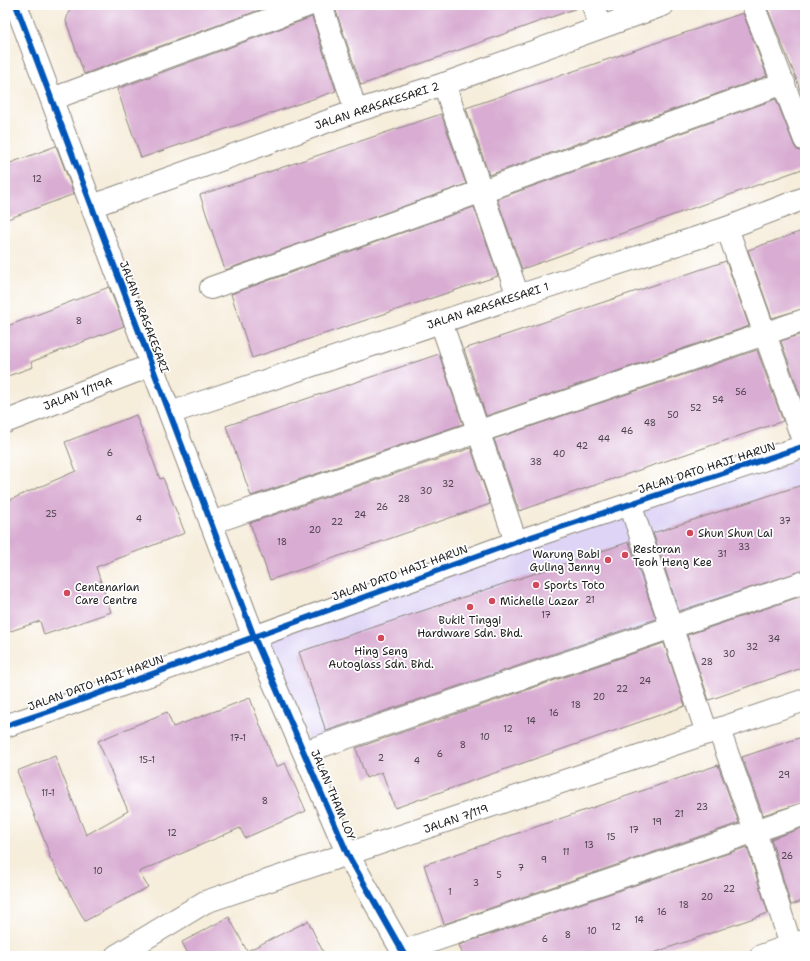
<svg xmlns="http://www.w3.org/2000/svg" width="810" height="961" font-family="'Shantell Sans',sans-serif">
	<rect width="100%" height="100%" fill="#fff"/>
	<filter id="ink" filterUnits="userSpaceOnUse"><feTurbulence type="fractalNoise" baseFrequency=".025" numOctaves="2"/><feDisplacementMap in="SourceGraphic" scale="8" xChannelSelector="R" yChannelSelector="G"/><feConvolveMatrix kernelMatrix="1 2 1 2 8 2 1 2 1" color-interpolation-filters="sRGB"/></filter>
	<filter id="wash" filterUnits="userSpaceOnUse"><feTurbulence type="fractalNoise" baseFrequency=".012" numOctaves="4" result="noise"/><feDisplacementMap in="SourceGraphic" scale="16" xChannelSelector="R" yChannelSelector="G"/><feGaussianBlur stdDeviation="0.9" result="paint"/><feColorMatrix in="noise" values="0 0 0 0 0 0 0 0 0 0 0 0 0 0 0 0 0 1.4 0 .05"/><feComposite in="paint" operator="in"/></filter>
	<g filter="url(#wash)">
		<rect width="100%" height="100%" fill="#f6eddb"/>
		<path fill="#ded5f6" d="M805 456V577L310 745 265 641 523 548Z"/>
		<g id="blocks">
			<g fill="#d9add3">
				<path d="M71 5H273L84 74 66 21Z"/>
				<path d="M334 5H577V8L361 85Z"/>
				<path d="M766 5H805V105L796 78Z"/>
				<path d="M743 13 767 76 489 175 466 108Z"/>
				<path d="M312 17 336 91 141 158 117 89Z"/>
				<path d="M776 99 794 145 797 150 805 152V168L522 269 497 199Z"/>
				<path d="M441 114 466 184 225 270 200 195Z"/>
				<path d="M56 146 74 194 5 220V165Z"/>
				<path d="M474 207 498 276 252 358 231 294Z"/>
				<path d="M805 230V308L772 318 748 250Z"/>
				<path d="M726 261 749 326 486 416 464 349Z"/>
				<path d="M109 287 124 326 31 362 33 367 5 377V327Z"/>
				<path d="M805 333V409L781 341Z"/>
				<path d="M757 350 783 421 519 511 494 439Z"/>
				<path d="M439 354 463 424 251 496 226 426Z"/>
				<path d="M136 415 160 479 163 478 185 533 96 567 111 612 44 635 40 621 5 633V502L76 471 65 442Z"/>
				<path d="M471 448 490 504 270 580 250 523Z"/>
				<path d="M805 484V570L679 611 653 533Z"/>
				<path d="M629 542 656 619 326 731 299 652Z"/>
				<path d="M805 595V667L709 700 687 635Z"/>
				<path d="M664 643 685 706 395 808 382 772 366 778 356 748Z"/>
				<path d="M250 698 276 767 285 763 306 811 245 838 240 828 139 872 148 887 85 921 49 856 50 855 17 771 55 756 86 835 128 811 98 741 167 712 173 727Z"/>
				<path d="M805 736V802L763 815 742 757Z"/>
				<path d="M718 765 739 823 444 924 424 865Z"/>
				<path d="M805 827V900L791 905 771 839Z"/>
				<path d="M747 847 768 913 645 956H463L459 945Z"/>
				<path d="M229 917 247 951 308 921 325 956H189L182 942Z"/>
			</g>
		</g>
	</g>
	<g filter="url(#ink)">
		<use href="#blocks" fill-opacity="0" stroke="#89847c" stroke-width="1"/>
		<g fill="none" stroke-linecap="round" stroke-linejoin="round">
			<defs>
				<g id="minor">
					<path d="M16 5 254 637 348 855 405 956"/>
					<path d="M321 5 356 111"/>
					<path d="M593 5 600 27"/>
					<path d="M753 5 805 140"/>
					<path d="M444 84 518 296"/>
					<path d="M52 99 309 5"/>
					<path d="M92 206 356 111 444 84 663 5"/>
					<path d="M727 228 805 446"/>
					<path d="M211 288 784 83"/>
					<path d="M441 322 516 542"/>
					<path d="M170 413 518 296 727 228 805 198"/>
					<path d="M5 422 152 365"/>
					<path d="M630 504 707 733"/>
					<path d="M211 523 805 320"/>
					<path d="M5 726 53 710 516 542 805 446"/>
					<path d="M719 730 755 831 791 946"/>
					<path d="M304 752 805 582"/>
					<path d="M403 951 805 814"/>
					<path d="M116 956 205 902 805 700"/>
					<path d="M761 956 804 941"/>
				</g>
			</defs>
			<use href="#minor" stroke="#89847c" stroke-width="24"/>
			<use href="#minor" stroke="#fff" stroke-width="22"/>
			<defs>
				<g id="cycleway">
					<path d="M16 5 254 637 348 855 405 956"/>
					<path d="M5 726 53 710 516 542 805 446"/>
				</g>
			</defs>
			<use href="#cycleway" stroke="#fff" stroke-width="8"/>
			<use href="#cycleway" stroke="#0057b8" stroke-width="6"/>
		</g>
	</g>
	<g fill="#d1495b" stroke="#fff" stroke-width="1.5">
		<circle cx="690" cy="533" r="4"/>
		<circle cx="625" cy="555" r="4"/>
		<circle cx="608" cy="560" r="4"/>
		<circle cx="536" cy="585" r="4"/>
		<circle cx="67" cy="593" r="4"/>
		<circle cx="492" cy="601" r="4"/>
		<circle cx="470" cy="607" r="4"/>
		<circle cx="381" cy="638" r="4"/>
	</g>
	<g text-anchor="middle" dominant-baseline="central" stroke-width="3.5" stroke-linejoin="round" paint-order="stroke">
		<g font-size="9" fill="#4b404a">
			<text x="37" y="179">12</text>
			<text x="79" y="321">8</text>
			<text x="741" y="392">56</text>
			<text x="718" y="400">54</text>
			<text x="696" y="408">52</text>
			<text x="673" y="415">50</text>
			<text x="650" y="423">48</text>
			<text x="627" y="431">46</text>
			<text x="604" y="439">44</text>
			<text x="582" y="446">42</text>
			<text x="110" y="453">6</text>
			<text x="559" y="454">40</text>
			<text x="536" y="462">38</text>
			<text x="448" y="484">32</text>
			<text x="426" y="491">30</text>
			<text x="404" y="499">28</text>
			<text x="382" y="507">26</text>
			<text x="51" y="514">25</text>
			<text x="360" y="515">24</text>
			<text x="139" y="519">4</text>
			<text x="785" y="521">37</text>
			<text x="337" y="522">22</text>
			<text x="315" y="530">20</text>
			<text x="282" y="542">18</text>
			<text x="744" y="547">33</text>
			<text x="722" y="554">31</text>
			<text x="590" y="600">21</text>
			<text x="546" y="615">17</text>
			<text x="774" y="639">34</text>
			<text x="752" y="647">32</text>
			<text x="729" y="654">30</text>
			<text x="707" y="662">28</text>
			<text x="645" y="681">24</text>
			<text x="622" y="689">22</text>
			<text x="599" y="697">20</text>
			<text x="576" y="705">18</text>
			<text x="554" y="713">16</text>
			<text x="531" y="721">14</text>
			<text x="508" y="729">12</text>
			<text x="485" y="737">10</text>
			<text x="238" y="738">17-1</text>
			<text x="463" y="745">8</text>
			<text x="440" y="754">6</text>
			<text x="381" y="758">2</text>
			<text x="147" y="760">15-1</text>
			<text x="417" y="761">4</text>
			<text x="784" y="775">29</text>
			<text x="48" y="793">11-1</text>
			<text x="265" y="801">8</text>
			<text x="702" y="807">23</text>
			<text x="679" y="814">21</text>
			<text x="657" y="822">19</text>
			<text x="634" y="830">17</text>
			<text x="172" y="833">12</text>
			<text x="611" y="837">15</text>
			<text x="589" y="845">13</text>
			<text x="566" y="852">11</text>
			<text x="787" y="856">26</text>
			<text x="544" y="860">9</text>
			<text x="521" y="868">7</text>
			<text x="98" y="871">10</text>
			<text x="499" y="875">5</text>
			<text x="476" y="883">3</text>
			<text x="729" y="889">22</text>
			<text x="450" y="892">1</text>
			<text x="707" y="897">20</text>
			<text x="684" y="905">18</text>
			<text x="662" y="912">16</text>
			<text x="639" y="920">14</text>
			<text x="616" y="927">12</text>
			<text x="592" y="931">10</text>
			<text x="568" y="935">8</text>
			<text x="545" y="939">6</text>
		</g>
		<g font-size="11" fill="#1c1c1c" stroke="#fff">
			<text transform="translate(377 106) rotate(-18)">JALAN ARASAKESARI 2</text>
			<text transform="translate(488 306) rotate(-18)">JALAN ARASAKESARI 1</text>
			<text transform="translate(144 317) rotate(69)">JALAN ARASAKESARI</text>
			<text transform="translate(78 394) rotate(-21)">JALAN 1/119A</text>
			<text transform="translate(707 468) rotate(-18)">JALAN DATO HAJI HARUN</text>
			<text transform="translate(400 573) rotate(-20)">JALAN DATO HAJI HARUN</text>
			<text transform="translate(96 683) rotate(-20)">JALAN DATO HAJI HARUN</text>
			<text transform="translate(333 795) rotate(67)">JALAN THAM LOY</text>
			<text transform="translate(456 819) rotate(-19)">JALAN 7/119</text>
		</g>
		<g font-size="11" fill="#1c1c1c" stroke="#fff" text-anchor="start">
			<text x="698" y="533">Shun Shun Lai</text>
			<text x="633" y="549">Restoran<tspan x="633" dy="13">Teoh Heng Kee</tspan></text>
			<text x="600" y="554" text-anchor="end">Warung Babi<tspan x="600" dy="13">Guling Jenny</tspan></text>
			<text x="544" y="585">Sports Toto</text>
			<text x="75" y="587">Centenarian<tspan x="75" dy="13">Care Centre</tspan></text>
			<text x="500" y="601">Michelle Lazar</text>
			<text x="470" y="620" text-anchor="middle">Bukit Tinggi<tspan x="470" dy="13">Hardware Sdn. Bhd.</tspan></text>
			<text x="381" y="651" text-anchor="middle">Hing Seng<tspan x="381" dy="13">Autoglass Sdn. Bhd.</tspan></text>
		</g>
	</g>
	<rect width="810" height="961" fill="none" stroke="#fff" stroke-width="20"/>
</svg>
